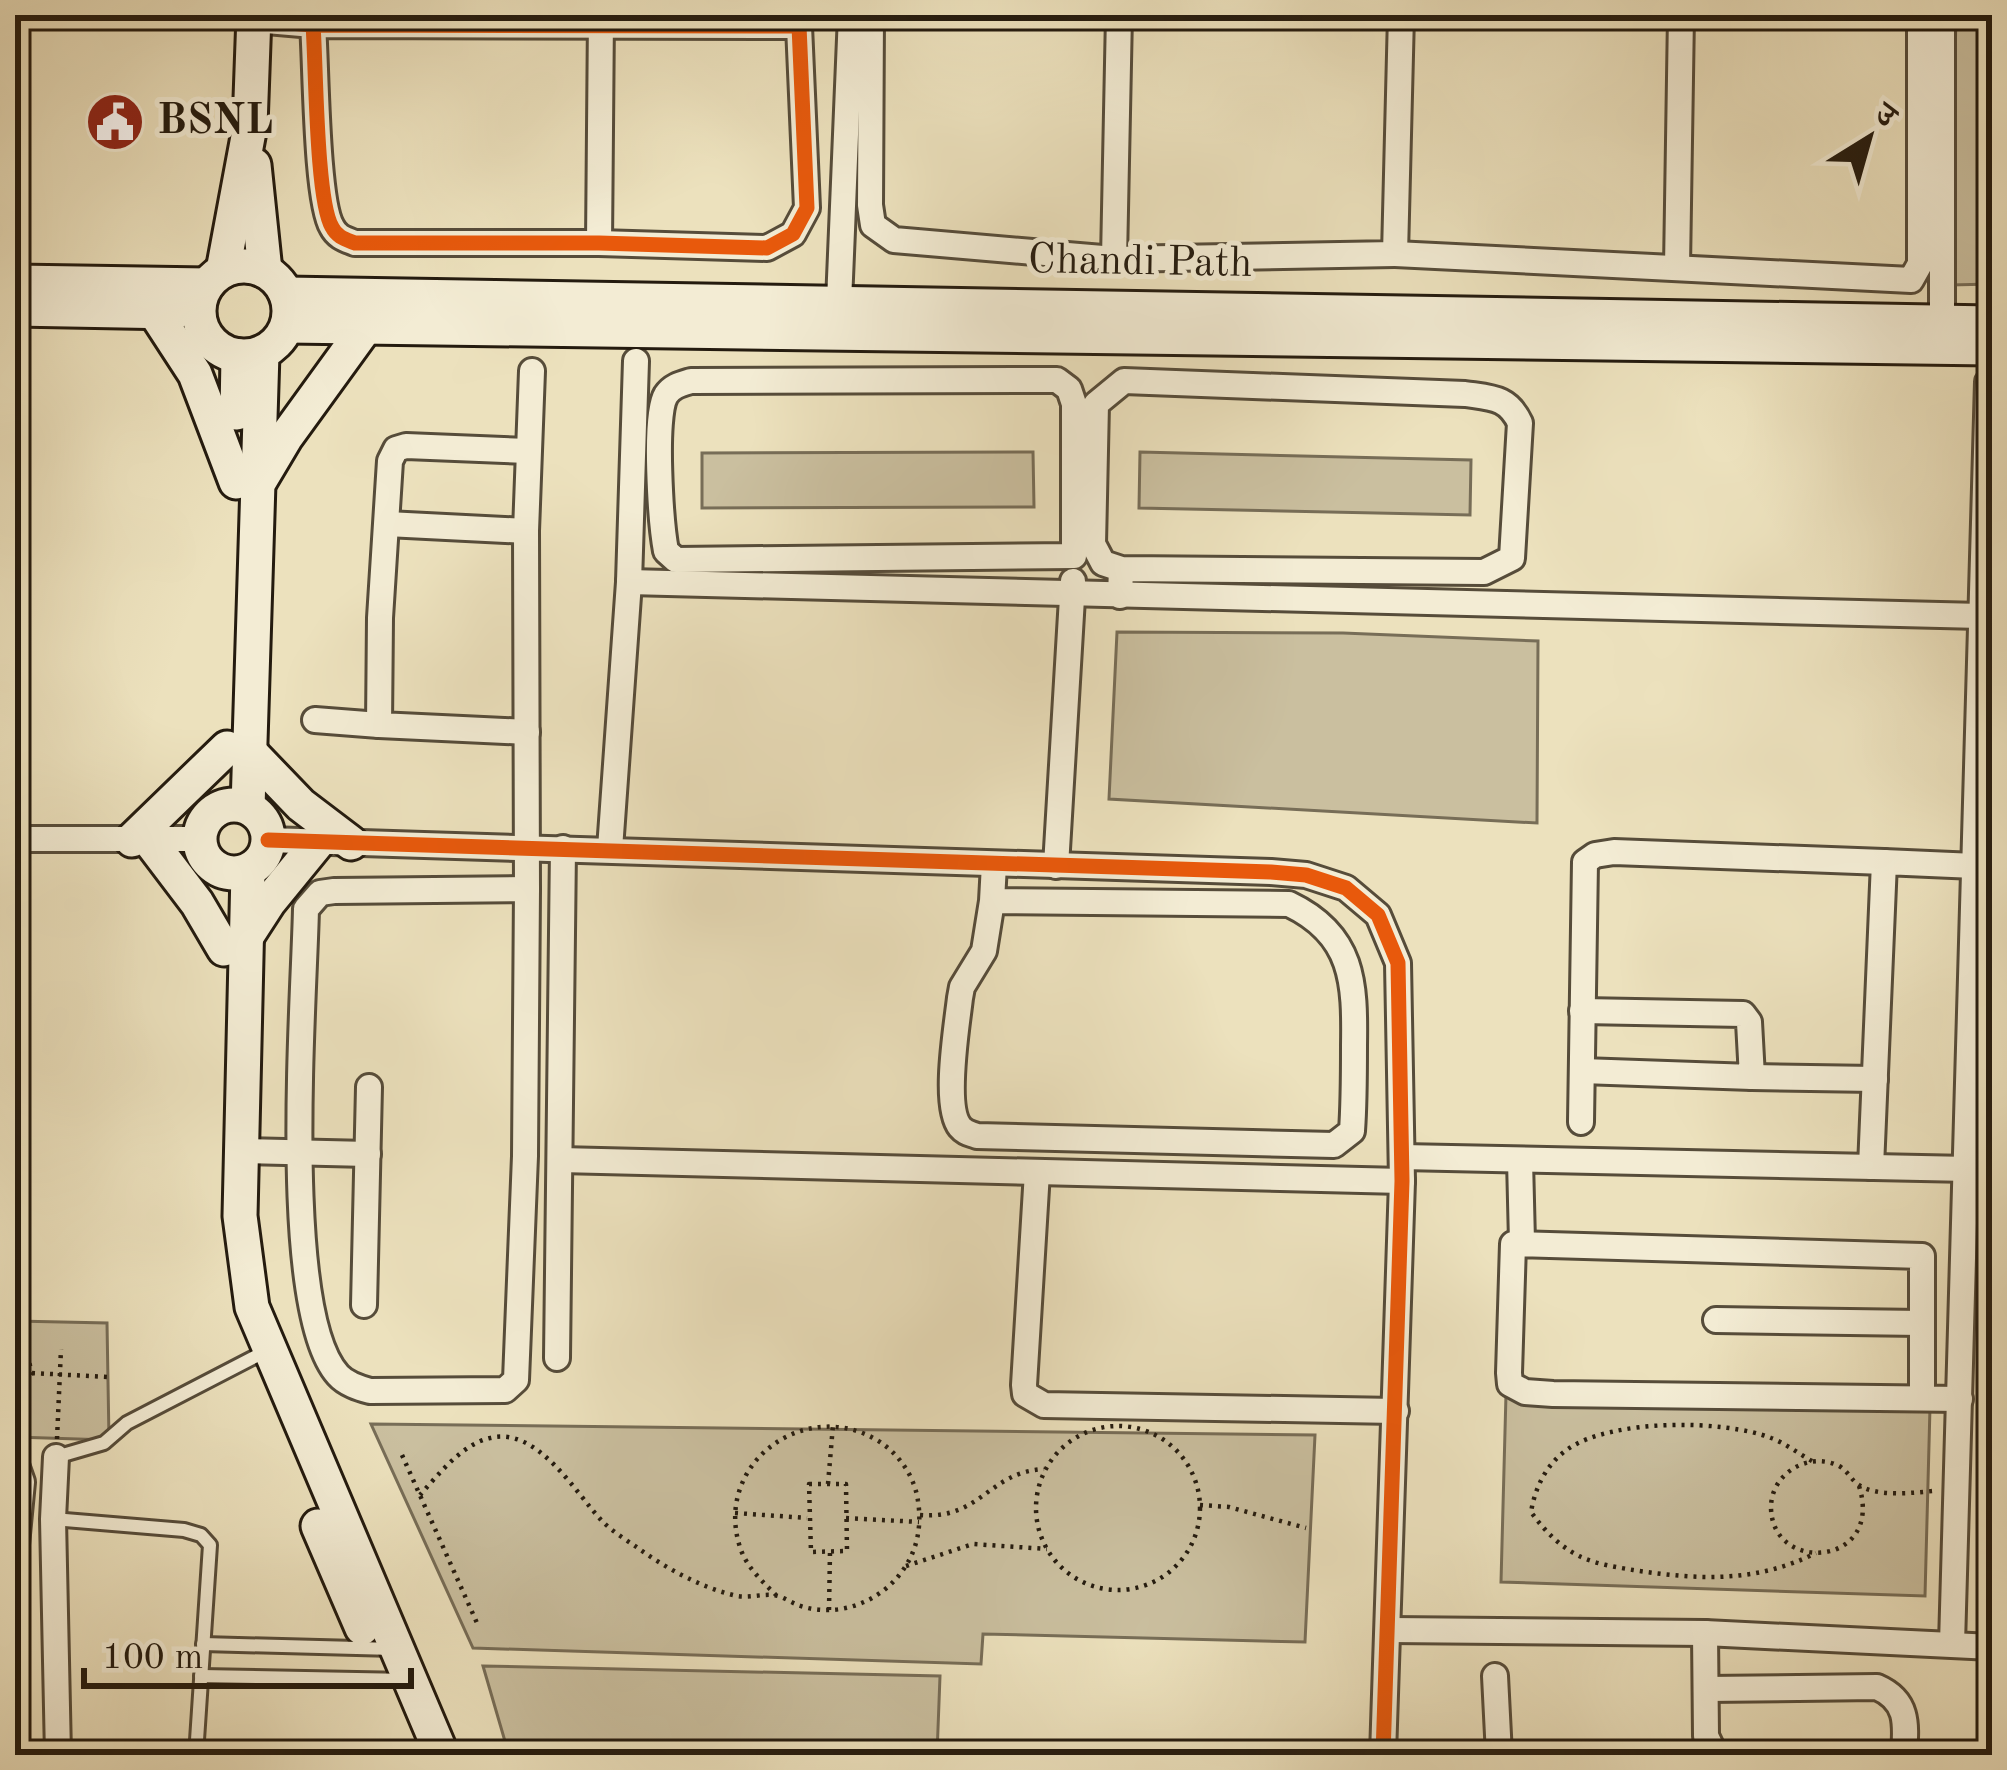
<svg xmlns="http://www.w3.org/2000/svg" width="2007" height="1770" font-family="'Old Standard TT','Noto Serif Devanagari',serif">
	<rect width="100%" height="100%" fill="#ece1bd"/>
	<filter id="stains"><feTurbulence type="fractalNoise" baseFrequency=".00167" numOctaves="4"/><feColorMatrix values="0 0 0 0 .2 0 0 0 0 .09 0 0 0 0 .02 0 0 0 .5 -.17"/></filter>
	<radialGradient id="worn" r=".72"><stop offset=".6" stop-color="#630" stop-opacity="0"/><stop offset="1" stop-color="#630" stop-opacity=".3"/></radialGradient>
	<g fill="#cabf9f" stroke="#776d57" stroke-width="3">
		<path d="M1956 15H1992V284L1950 285Z"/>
		<path d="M1033 452 1034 507 702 508V453Z"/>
		<path d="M1140 452 1471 460 1470 515 1139 508Z"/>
		<path d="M1117 632 1343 633 1538 641 1537 823 1109 799Z"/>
		<path d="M15 1321 107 1323 109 1440 15 1437Z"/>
		<path d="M1506 1394 1930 1407 1925 1596 1501 1582Z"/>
		<path d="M371 1424 1315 1435 1305 1642 983 1634 981 1664 473 1648Z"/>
		<path d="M483 1666 940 1676 937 1755H509Z"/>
	</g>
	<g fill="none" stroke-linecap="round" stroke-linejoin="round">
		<defs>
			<g id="lane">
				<path d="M56 1457 104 1443 127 1423 268 1350"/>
				<path d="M53 1519 184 1530 201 1535 210 1545 196 1755"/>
				<path d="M203 1644 394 1649"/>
				<path d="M201 1676 408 1680"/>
			</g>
			<g id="street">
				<path d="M871 15 870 205 873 225 894 240 1114 259 1395 254 1401 15"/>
				<path d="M254 20 313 25 799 26 807 208 793 234 767 248 599 243H355C345 239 337 237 332 227 316 201 316 63 313 25L314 15"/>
				<path d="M599 243 601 15"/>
				<path d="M1395 254 1911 280 1920 264V15"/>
				<path d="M1114 259 1119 15"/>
				<path d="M1677 267 1681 15"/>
				<path d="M839 302 851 15"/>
				<path d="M1942 323V15"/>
				<path d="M1057 380 1069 389 1074 404V556L676 560 666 551C661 524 653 416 666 395 672 386 681 384 691 381Z"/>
				<path d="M387 524 526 531"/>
				<path d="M629 582 1981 616"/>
				<path d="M1120 596 1121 569 1103 563 1093 544 1096 404 1124 381 1465 394C1492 398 1508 397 1520 423L1512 558 1484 572 1121 569"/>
				<path d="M315 720 379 725"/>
				<path d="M527 732 379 725 380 618 390 461 396 449 406 446 528 451"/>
				<path d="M15 839H199"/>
				<path d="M268 840 1271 872 1306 875 1346 888 1378 915 1398 963 1402 1181 1383 1755"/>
				<path d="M610 849 629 582 636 361"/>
				<path d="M1056 866 1073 581"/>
				<path d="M527 889 525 1156 516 1380 505 1390 370 1391C359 1388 346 1384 338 1375 280 1311 304 1002 306 909L320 893 334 891Z"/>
				<path d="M527 889 526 531 532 371"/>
				<path d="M992 901 984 951 962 987 960 998C957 1025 943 1106 960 1127 965 1133 969 1133 977 1136L1334 1145 1352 1131C1354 1103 1354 1074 1354 1046 1355 983 1354 935 1289 904L992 901 994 864"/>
				<path d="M1582 1071 1752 1077 1749 1022 1743 1014 1582 1011"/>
				<path d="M1752 1077 1875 1079"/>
				<path d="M1581 1122 1585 862 1595 855 1614 852 1884 862"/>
				<path d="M242 1151 368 1154"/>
				<path d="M1402 1157 1969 1169"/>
				<path d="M560 1160 1402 1181"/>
				<path d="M1520 1160 1522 1242"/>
				<path d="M1871 1167 1884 862 1975 866"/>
				<path d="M1037 1172 1024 1385 1025 1394 1044 1405 1396 1411"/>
				<path d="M364 1305 369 1087"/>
				<path d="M1716 1320 1921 1323"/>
				<path d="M557 1358 563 848"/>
				<path d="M1922 1398V1256L1513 1244 1509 1373 1510 1384 1525 1392 1553 1394 1960 1399"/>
				<path d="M56 1457 53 1519 58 1755"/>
				<path d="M15 1462 22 1482 15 1555"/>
				<path d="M15 1558V1749"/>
				<path d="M1390 1630 1705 1633 1992 1647"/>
				<path d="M1705 1633 1706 1736 1715 1755"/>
				<path d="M1952 1644 1988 382"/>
				<path d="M1495 1676 1499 1755"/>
				<path d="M1706 1689 1877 1687C1909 1701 1906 1725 1904 1755"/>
			</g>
			<g id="secondary">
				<path d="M254 165 265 271"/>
				<circle cx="244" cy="311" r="45"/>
				<path d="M223 271 250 126 254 15"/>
				<path d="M15 282 207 285"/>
				<path d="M286 294 1992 323"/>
				<path d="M15 309 175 312"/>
				<path d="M154 311 195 374 236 482"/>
				<path d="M287 326 1992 348"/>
				<path d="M237 413 238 356"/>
				<path d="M261 479 286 437 365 328"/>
				<path d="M250 752 301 805 351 843"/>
				<circle cx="234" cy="839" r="34"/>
				<path d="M248 807 262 353"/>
				<path d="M132 840 227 748"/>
				<path d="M150 841 197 903 224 949"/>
				<path d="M248 871 240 1216 252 1307 442 1755"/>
				<path d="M247 936 269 902 318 842"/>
				<path d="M318 1526 362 1628"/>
			</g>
		</defs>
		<use href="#lane" stroke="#564c3a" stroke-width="18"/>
		<use href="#street" stroke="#564c3a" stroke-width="30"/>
		<use href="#secondary" stroke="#241b0f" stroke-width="39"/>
		<g stroke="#241b0f" stroke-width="4.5" stroke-dasharray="3 6" stroke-linecap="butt">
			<path d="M15 1341 28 1358 32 1373 15 1408"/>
			<path d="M32 1373 108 1377"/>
			<circle cx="1118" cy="1508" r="82"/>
			<path d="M57 1439 61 1349"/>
			<path d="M402 1455 477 1623"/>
			<path d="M1812 1461C1799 1454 1785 1443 1771 1438 1723 1419 1611 1419 1568 1449 1546 1464 1535 1488 1531 1512 1544 1530 1559 1546 1579 1556 1595 1564 1616 1567 1633 1570 1698 1580 1756 1583 1816 1553"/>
			<path d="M809 1484H846L847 1551 811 1552Z"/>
			<path d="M828 1484 833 1425"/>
			<path d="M1859 1486C1885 1567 1770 1575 1771 1506 1772 1473 1809 1451 1839 1466 1848 1471 1851 1480 1859 1485 1876 1497 1913 1493 1933 1491"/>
			<path d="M420 1495C438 1475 462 1444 490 1438 537 1426 575 1492 602 1521 612 1531 626 1540 638 1548 667 1569 702 1588 737 1596 749 1598 761 1594 773 1595 782 1596 790 1602 798 1605 830 1617 867 1607 891 1584 914 1562 923 1533 918 1501 915 1478 900 1455 880 1442 809 1396 715 1460 739 1544 745 1566 761 1580 776 1595"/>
			<path d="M1200 1505 1229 1507 1306 1528"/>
			<path d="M735 1513 807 1518"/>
			<path d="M920 1515C981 1520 988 1472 1044 1469"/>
			<path d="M846 1518 919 1522"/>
			<path d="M906 1566 973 1544 1047 1549"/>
			<path d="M829 1610 830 1552"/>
		</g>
		<use href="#lane" stroke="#f3ecd4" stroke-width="12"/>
		<use href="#street" stroke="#f3ecd4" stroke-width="24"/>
		<use href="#secondary" stroke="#f3ecd4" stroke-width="33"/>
		<defs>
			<g id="cycleway">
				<path d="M254 20 313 25 799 26 807 208 793 234 767 248 599 243H355C345 239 337 237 332 227 316 201 316 63 313 25L314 15"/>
				<path d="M268 840 1271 872 1306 875 1346 888 1378 915 1398 963 1402 1181 1383 1755"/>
			</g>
		</defs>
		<use href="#cycleway" stroke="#f3ecd4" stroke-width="22"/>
		<use href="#cycleway" stroke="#e8590c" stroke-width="15"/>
	</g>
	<defs>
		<symbol id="civic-disc" viewBox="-11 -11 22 22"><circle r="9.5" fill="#8f2418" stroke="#f3ecd4"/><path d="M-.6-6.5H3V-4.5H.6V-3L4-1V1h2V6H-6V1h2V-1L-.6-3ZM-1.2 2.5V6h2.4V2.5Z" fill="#fff"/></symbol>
	</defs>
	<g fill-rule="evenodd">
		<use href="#civic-disc" x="82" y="89" width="66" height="66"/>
	</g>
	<g text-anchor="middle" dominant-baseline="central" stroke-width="10" stroke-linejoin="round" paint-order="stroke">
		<g font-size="42" font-weight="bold" fill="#241b0f" stroke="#f3ecd4" text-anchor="start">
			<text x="157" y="122">BSNL</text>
		</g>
		<g font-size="42" fill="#241b0f" stroke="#f3ecd4">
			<text transform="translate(1140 263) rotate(1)">Chandi Path</text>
		</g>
	</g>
	<rect width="2007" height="1770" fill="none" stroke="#ece1bd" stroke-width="60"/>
	<rect x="18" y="18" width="1971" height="1734" fill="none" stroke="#241b0f" stroke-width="6"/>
	<rect x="30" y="30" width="1947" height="1710" fill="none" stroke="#241b0f" stroke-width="3"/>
	<g transform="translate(1869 138) rotate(37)" stroke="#f3ecd4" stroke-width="9" paint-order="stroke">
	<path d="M0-9L21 45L0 30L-21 45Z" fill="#241b0f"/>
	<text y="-18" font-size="33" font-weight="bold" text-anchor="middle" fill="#241b0f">उ</text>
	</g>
	<path d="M84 1668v18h327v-18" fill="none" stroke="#241b0f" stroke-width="6"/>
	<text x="102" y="1668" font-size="36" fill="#241b0f" stroke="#f3ecd4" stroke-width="9" paint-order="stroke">100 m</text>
	<rect width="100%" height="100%" filter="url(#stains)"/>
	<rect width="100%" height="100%" fill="url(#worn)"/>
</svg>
